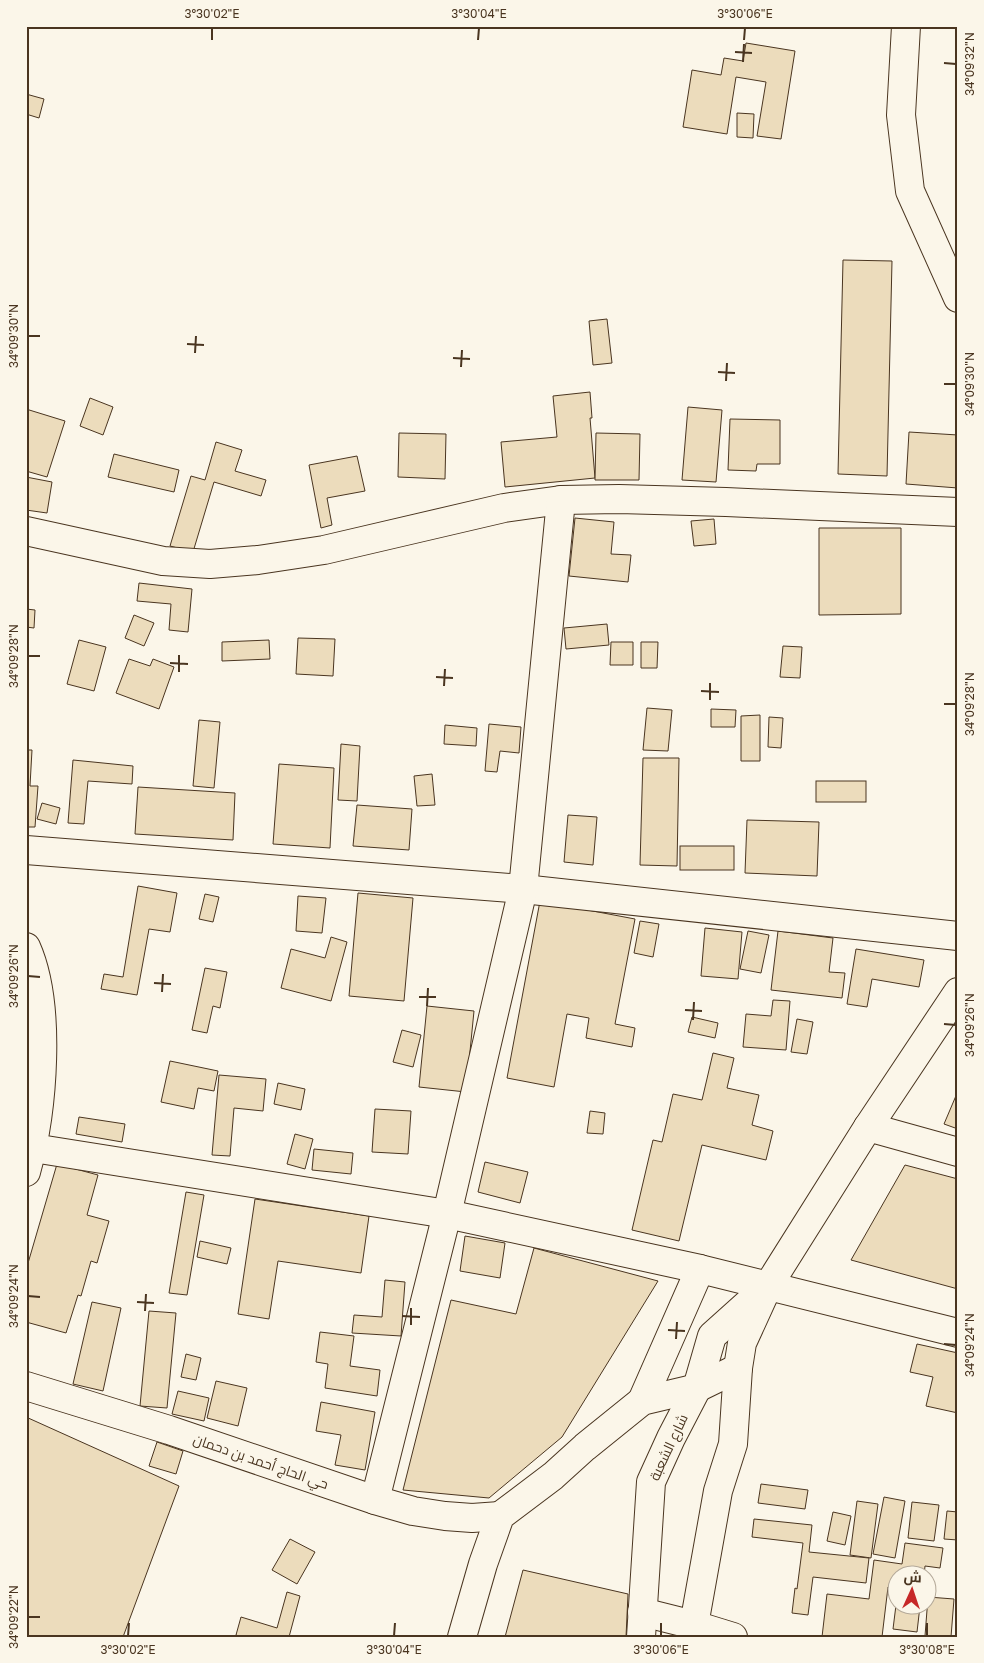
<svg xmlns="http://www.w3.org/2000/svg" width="984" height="1663" font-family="'Golos Text',Cairo,sans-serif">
	<rect width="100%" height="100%" fill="#fbf6e9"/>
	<g fill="#ecdcbc" stroke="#4a3520">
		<path d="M746 43 795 51 781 139 757 136 766 82 736 77 727 134 683 127 692 70 721 75 724 58 743 61Z"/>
		<path d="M26 94 44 99 39 118 26 114Z"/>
		<path d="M737 113 754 114 753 138 737 137Z"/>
		<path d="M843 260 892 261 887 476 838 474Z"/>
		<path d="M607 319 612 363 593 365 589 321Z"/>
		<path d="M590 392 592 418H590L595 478 505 487 501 442 557 437 553 396Z"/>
		<path d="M90 398 113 407 103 435 80 426Z"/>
		<path d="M688 407 722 410 716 482 682 480Z"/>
		<path d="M26 409 65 421 47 477 26 471Z"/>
		<path d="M730 419 780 420V464H757L756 471 728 470Z"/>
		<path d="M909 432 958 435V488L906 484Z"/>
		<path d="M399 433 446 434 445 479 398 477Z"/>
		<path d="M596 433 640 434 639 480H595Z"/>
		<path d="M216 442 242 450 235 471 266 480 261 496 214 482 193 552 170 546 191 476 205 480Z"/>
		<path d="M114 454 179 470 174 492 108 477Z"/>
		<path d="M357 456 365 491 327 498 332 525 321 528 309 465Z"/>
		<path d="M26 477 52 482 47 513 26 510Z"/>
		<path d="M575 518 614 522 611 554 631 555 628 582 569 576Z"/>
		<path d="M714 519 716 544 694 546 691 521Z"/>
		<path d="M819 528H901V614L819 615Z"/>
		<path d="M139 583 192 589 188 632 169 630 171 604 137 601Z"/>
		<path d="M26 609 35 610 34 628 26 627Z"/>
		<path d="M134 615 154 623 144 646 125 638Z"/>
		<path d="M607 624 609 645 566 649 564 628Z"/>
		<path d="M298 638 335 639 333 676 296 674Z"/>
		<path d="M79 640 106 647 94 691 67 684Z"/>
		<path d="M269 640 270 659 222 661V642Z"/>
		<path d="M611 642H633V665H610Z"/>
		<path d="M641 642H658L657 668H641Z"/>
		<path d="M783 646 802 647 800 678 780 677Z"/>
		<path d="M129 659 150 666 153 659 174 667 159 709 116 693Z"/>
		<path d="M647 708 672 710 668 751 643 750Z"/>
		<path d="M711 709 736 710 735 727H711Z"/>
		<path d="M760 715V761H741V716Z"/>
		<path d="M769 717 783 718 781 748 768 747Z"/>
		<path d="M199 720 220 722 214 788 193 786Z"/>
		<path d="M489 724 521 727 519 753 500 751 497 772 485 771Z"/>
		<path d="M445 725 477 728 476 746 444 744Z"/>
		<path d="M341 744 360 746 357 801 338 800Z"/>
		<path d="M26 750H32L30 786H38L35 827H26Z"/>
		<path d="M643 758H679L677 866 640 865Z"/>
		<path d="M73 760 133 766 132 784 88 781 84 824 68 823Z"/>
		<path d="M279 764 334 768 330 848 273 844Z"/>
		<path d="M432 774 435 805 417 806 414 776Z"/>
		<rect x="816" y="781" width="50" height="21"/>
		<path d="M138 787 235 793 233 840 135 834Z"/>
		<path d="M42 803 60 808 56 824 37 819Z"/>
		<path d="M357 805 412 809 409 850 353 846Z"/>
		<path d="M568 815 597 817 593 865 564 862Z"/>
		<path d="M747 820 819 822 817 876 745 873Z"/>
		<rect x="680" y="846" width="54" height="24"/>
		<path d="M138 886 177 893 170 932 149 929 137 995 101 989 104 974 123 977Z"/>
		<path d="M358 893 413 898 404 1001 349 996Z"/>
		<path d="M205 894 219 897 213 922 199 919Z"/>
		<path d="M298 896 326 898 322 933 296 931Z"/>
		<path d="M540 901 635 919 615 1024 635 1028 632 1047 586 1038 589 1018 567 1014 554 1087 507 1078Z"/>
		<path d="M640 921 659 924 653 957 634 953Z"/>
		<path d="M705 928 742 932 738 979 701 976Z"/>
		<path d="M748 931 769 935 761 973 740 969Z"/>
		<path d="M778 931 833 938 829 972 845 973 842 998 771 990Z"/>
		<path d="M331 937 347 942 331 1001 281 988 291 949 325 958Z"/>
		<path d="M856 949 924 960 919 987 872 979 867 1007 847 1004Z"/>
		<path d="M205 968 227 972 220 1008 213 1006 207 1033 192 1030Z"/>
		<path d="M773 1000 790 1001 786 1050 743 1047 746 1014 771 1016Z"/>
		<path d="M427 1006 474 1011 466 1092 419 1087Z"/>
		<path d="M692 1017 718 1023 715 1038 688 1032Z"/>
		<path d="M797 1019 813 1022 807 1054 791 1052Z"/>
		<path d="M402 1030 421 1035 413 1067 393 1062Z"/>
		<path d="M713 1053 734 1058 727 1088 759 1095 752 1125 773 1131 766 1160 702 1145 679 1241 632 1230 653 1140 662 1142 673 1094 702 1100Z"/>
		<path d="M170 1061 218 1071 214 1091 198 1088 194 1109 161 1102Z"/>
		<path d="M219 1075 266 1079 263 1111 234 1108 230 1156 212 1155Z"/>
		<path d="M278 1083 305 1089 301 1110 274 1104Z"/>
		<path d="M958 1091V1129L944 1124Z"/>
		<path d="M375 1109 411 1111 408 1154 372 1152Z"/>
		<path d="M590 1111 605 1113 603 1134 587 1133Z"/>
		<path d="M79 1117 125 1124 122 1142 76 1134Z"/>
		<path d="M295 1134 313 1139 305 1169 287 1164Z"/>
		<path d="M314 1149 353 1153 351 1174 312 1170Z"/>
		<path d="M485 1162 528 1172 520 1203 478 1192Z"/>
		<path d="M57 1164 98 1175 87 1215 109 1221 97 1263 91 1261 81 1296 78 1295 66 1333 26 1322V1270Z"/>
		<path d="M905 1165 958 1179V1289L851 1260Z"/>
		<path d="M186 1192 204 1195 187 1295 169 1293Z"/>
		<path d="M255 1199 369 1216 361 1273 278 1261 269 1319 238 1314Z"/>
		<path d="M465 1236 505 1243 500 1278 460 1271Z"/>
		<path d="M200 1241 231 1248 227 1264 197 1257Z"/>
		<path d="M534 1248 658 1281 562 1437 489 1498 403 1490 451 1300 516 1314Z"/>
		<path d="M385 1280 405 1282 401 1336 352 1333 354 1315 382 1317Z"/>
		<path d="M92 1302 121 1308 103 1391 73 1384Z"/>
		<path d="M149 1311 176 1313 167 1408 140 1406Z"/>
		<path d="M320 1332 354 1336 350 1366 380 1370 377 1396 325 1388 328 1364 316 1362Z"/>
		<path d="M917 1344 958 1353V1413L926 1406 933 1377 910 1372Z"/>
		<path d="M186 1354 201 1358 196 1380 181 1377Z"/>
		<path d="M216 1381 247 1388 238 1426 207 1418Z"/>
		<path d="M178 1391 209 1398 204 1421 172 1414Z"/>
		<path d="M321 1402 375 1412 365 1470 335 1465 341 1435 316 1431Z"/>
		<path d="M26 1417 179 1486 123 1637H26Z"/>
		<path d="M157 1442 183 1451 176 1474 149 1466Z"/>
		<path d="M761 1484 808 1490 805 1509 758 1503Z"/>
		<path d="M884 1497 905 1501 895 1558 873 1554Z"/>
		<path d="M857 1501 878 1504 871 1558 850 1555Z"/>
		<path d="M912 1502 939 1505 934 1541 908 1538Z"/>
		<path d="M947 1511 958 1512V1540L944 1539Z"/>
		<path d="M833 1512 851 1516 845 1545 827 1541Z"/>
		<path d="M754 1519 812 1525 809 1552 869 1558 866 1583 813 1577 808 1615 792 1613 795 1588 797 1589 803 1543 752 1537Z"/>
		<path d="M290 1539 315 1552 297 1584 272 1570Z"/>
		<path d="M905 1543 943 1548 940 1568 925 1566 924 1576H896V1588L888 1587 882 1637H822L827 1594 869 1599 874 1560 902 1564Z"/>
		<path d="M523 1570 628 1594 626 1637H505Z"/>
		<path d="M287 1592 300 1596 289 1637H242L236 1635 241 1617 277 1628Z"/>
		<path d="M928 1597 954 1599 951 1637 925 1636Z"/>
		<path d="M896 1605 920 1606 917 1632 893 1629Z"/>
	</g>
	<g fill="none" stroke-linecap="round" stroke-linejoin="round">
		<defs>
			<g id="street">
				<path d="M26 531 163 561 210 564 258 560 324 550 504 508 561 500 619 499 726 502 958 512"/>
				<path d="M26 850 523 889 958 936"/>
				<path d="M26 947C52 1005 43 1111 26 1172"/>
				<path d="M868 1127 958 1152"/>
				<path d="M33 1148 447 1214 700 1269 958 1333"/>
				<path d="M26 1386 169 1430 375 1500 413 1511 445 1516 472 1518 500 1516"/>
				<path d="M642 1401 700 1269"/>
				<path d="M375 1500 447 1214 523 889 561 500"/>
				<path d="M642 1612 694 1625 733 1637"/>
				<path d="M462 1637 483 1564 500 1516 553 1476 585 1447 642 1401 697 1388 738 1368"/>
			</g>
			<g id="secondary">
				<path d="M906 26 901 115 910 191 958 298"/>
				<path d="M641 1637 651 1482 671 1438 697 1388 712 1336 761 1292"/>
				<path d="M694 1637V1625L718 1491 733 1444 738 1368 742 1343 768 1286 868 1127 958 992"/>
			</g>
		</defs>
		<use href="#street" stroke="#4a3520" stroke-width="30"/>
		<use href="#secondary" stroke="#4a3520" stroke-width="30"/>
		<use href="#street" stroke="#fbf6e9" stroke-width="28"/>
		<use href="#secondary" stroke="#fbf6e9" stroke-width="28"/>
	</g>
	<path fill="none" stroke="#4a3520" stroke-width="2" d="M212 40V28M478 40 479 28M744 40 745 28M735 52 752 53M743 62 744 44M944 63 956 64M28 336H40M187 344 204 345M195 353 196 336M453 358 470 359M461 367 462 350M718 372 735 373M726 381 727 363M944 384H956M28 656H40M170 663 188 664M179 672V655M436 677 453 678M444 686 445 669M701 691 719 692M710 700V683M944 704H956M28 976 40 977M154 983 171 984M162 992 163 974M419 997H436M427 1006 428 988M685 1010 702 1011M693 1020 694 1002M944 1024 956 1025M28 1296 40 1297M137 1302 154 1303M145 1311 146 1294M402 1316 420 1317M411 1325V1308M668 1330 685 1331M676 1339 677 1322M944 1344 956 1345M28 1617H40M128 1636 129 1623M394 1636 395 1623M661 1636V1623M927 1636V1623"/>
	<g text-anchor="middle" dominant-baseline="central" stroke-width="4" stroke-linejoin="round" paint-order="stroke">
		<g font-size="14" fill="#4a3520" stroke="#fbf6e9">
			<text transform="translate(668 1447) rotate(-65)">شارع الشعبة</text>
			<text transform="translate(261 1461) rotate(19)">حي الحاج أحمد بن دحمان</text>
		</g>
	</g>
	<rect width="984" height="1663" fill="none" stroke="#fbf6e9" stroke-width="55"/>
	<g transform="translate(912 1590) rotate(3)"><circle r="24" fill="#fbf6e9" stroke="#b4a999"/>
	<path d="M0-4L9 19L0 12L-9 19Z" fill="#c62828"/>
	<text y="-8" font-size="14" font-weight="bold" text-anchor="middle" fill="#4a3520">ش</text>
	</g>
	<rect x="28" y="28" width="928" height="1608" fill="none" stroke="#4a3520" stroke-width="2"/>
	<g font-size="12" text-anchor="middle" fill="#4a3520">
		<text x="212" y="18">3°30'02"E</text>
		<text x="479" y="18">3°30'04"E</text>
		<text x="745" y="18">3°30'06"E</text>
		<text transform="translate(970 64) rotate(-90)" y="4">34°09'32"N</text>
		<text transform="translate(14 336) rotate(-90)" y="4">34°09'30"N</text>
		<text transform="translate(970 384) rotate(-90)" y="4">34°09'30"N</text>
		<text transform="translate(14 656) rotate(-90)" y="4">34°09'28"N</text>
		<text transform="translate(970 704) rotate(-90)" y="4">34°09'28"N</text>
		<text transform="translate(14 976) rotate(-90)" y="4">34°09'26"N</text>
		<text transform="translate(970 1025) rotate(-90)" y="4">34°09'26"N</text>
		<text transform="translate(14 1296) rotate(-90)" y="4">34°09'24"N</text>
		<text transform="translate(970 1345) rotate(-90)" y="4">34°09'24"N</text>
		<text transform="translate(14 1617) rotate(-90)" y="4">34°09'22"N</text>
		<text x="128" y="1654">3°30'02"E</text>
		<text x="394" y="1654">3°30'04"E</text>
		<text x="661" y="1654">3°30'06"E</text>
		<text x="927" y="1654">3°30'08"E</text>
	</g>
</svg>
